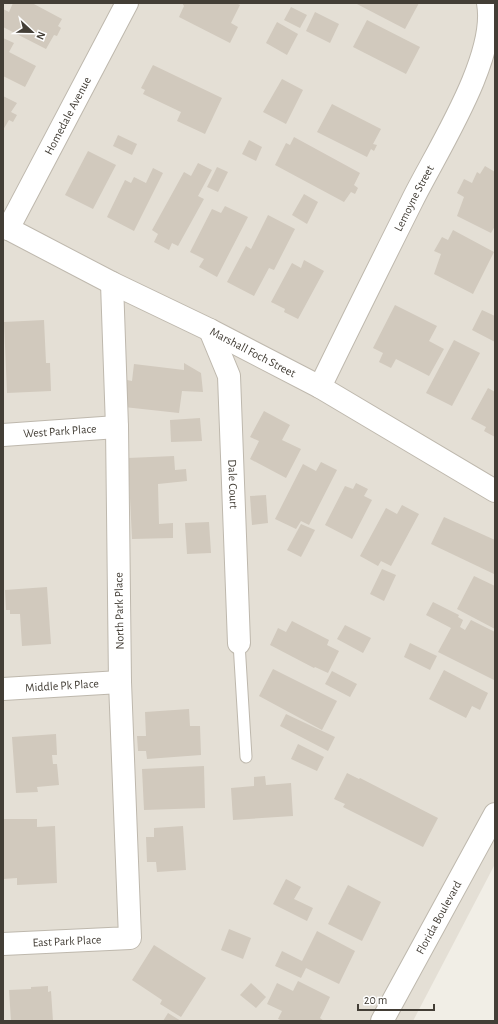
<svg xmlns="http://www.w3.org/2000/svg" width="498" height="1024" font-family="'Alegreya Sans',sans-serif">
	<rect width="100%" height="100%" fill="#f1eee6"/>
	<path fill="#e4dfd5" d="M3 3H495V864L413 1021H3Z"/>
	<g fill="#d1c9bd">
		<path d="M13 3H32L62 19 58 26 61 28 57 36 54 35 46 49 3 27V9L9 12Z"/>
		<path d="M182 3H236L240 5 231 23 238 27 230 43 179 17 184 6Z"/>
		<path d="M355 3H419L405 29Z"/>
		<path d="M291 7 307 15 300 28 284 20Z"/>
		<path d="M315 12 339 24 330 43 306 31Z"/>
		<path d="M367 20 420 47 406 74 353 47Z"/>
		<path d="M277 22 298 34 287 55 266 43Z"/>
		<path d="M3 38 14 43 9 52 36 66 25 87 3 76Z"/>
		<path d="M153 65 222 98 205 134 177 121 181 112 143 94 145 90 141 88Z"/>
		<path d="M282 79 303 90 286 124 263 112Z"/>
		<path d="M3 96 17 103 11 112 17 115 13 122 9 120 3 130Z"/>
		<path d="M332 104 381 129 373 144 377 145 374 151 371 149 367 157 317 132Z"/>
		<path d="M118 135 137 144 132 155 113 146Z"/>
		<path d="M294 137 360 173 354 185 358 188 355 194 351 192 344 202 275 165 286 143 290 145Z"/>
		<path d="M249 140 262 147 256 161 242 154Z"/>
		<path d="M88 151 116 165 93 209 65 195Z"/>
		<path d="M198 163 212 170 198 196 204 199 178 246 172 243 169 250 154 242 158 234 152 230 184 172 191 176Z"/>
		<path d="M485 166 495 172V226L491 233 457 216 464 197 457 193 464 179 472 183 477 172 480 174Z"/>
		<path d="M217 167 228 172 218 192 207 187Z"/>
		<path d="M153 168 163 173 134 231 107 217 125 180 131 183 134 177 146 183Z"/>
		<path d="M304 194 318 202 307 224 292 215Z"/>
		<path d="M225 206 248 217 217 277 199 267 204 259 190 252 212 209 221 213Z"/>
		<path d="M268 215 295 229 274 270 269 268 254 296 227 282 246 246 251 249Z"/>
		<path d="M453 230 494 252 473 294 434 274 441 254 434 251 442 237 448 240Z"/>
		<path d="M304 260 324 271 298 319 284 312 285 309 271 302 292 263 301 268Z"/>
		<path d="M395 305 437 326 429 341 444 349 429 376 396 359 391 368 379 362 383 353 373 348Z"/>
		<path d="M482 310 495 316V342L472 330Z"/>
		<path d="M44 320 46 363H50L51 391 7 393 4 322Z"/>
		<path d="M454 340 480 353 452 406 426 393Z"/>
		<path d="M184 363 201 373 203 392 182 391 179 413 124 407 127 380 132 381 134 364 184 370Z"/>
		<path d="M488 388 495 392V437L484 431 486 427 471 419Z"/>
		<path d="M264 411 290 425 282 440 301 449 286 478 250 459 259 441 250 437Z"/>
		<path d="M200 418 202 441 171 442 170 420Z"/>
		<path d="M174 456 175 470 186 469 187 481 158 484 159 524 173 523V538L132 539 128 458Z"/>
		<path d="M321 462 337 470 309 525 301 521 296 529 275 519 303 464 316 471Z"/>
		<path d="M356 483 368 489 364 496 372 500 352 539 325 525 345 486 353 489Z"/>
		<path d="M266 495 268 523 252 525 250 496Z"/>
		<path d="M402 505 419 514 391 566 381 561 378 566 360 556 386 508 397 514Z"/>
		<path d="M444 517 495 540 494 574 431 544Z"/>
		<path d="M209 522 211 553 187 554 185 523Z"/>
		<path d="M301 524 315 530 301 557 287 550Z"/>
		<path d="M382 569 396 575 384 601 370 594Z"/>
		<path d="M474 576 495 586V629L457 609Z"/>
		<path d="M47 587 51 644 22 646 20 614H10V610H6L5 590Z"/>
		<path d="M433 602 459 615 458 617 463 620 460 627 465 630 471 620 495 632 494 680 438 652 451 628 426 615Z"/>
		<path d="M292 621 329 640 327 645 339 651 328 673 315 667 314 668 270 645 278 628 286 632Z"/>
		<path d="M345 625 371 638 363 653 337 639Z"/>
		<path d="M410 643 437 656 430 670 404 657Z"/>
		<path d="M273 669 337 701 322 730 259 696Z"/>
		<path d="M444 670 488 693 480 710 472 706 466 718 429 699Z"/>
		<path d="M332 671 357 684 350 697 325 684Z"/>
		<path d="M189 709 190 726H200L201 755 147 759 146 751H138L137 736H146L145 712Z"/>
		<path d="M286 714 335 737 328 751 280 726Z"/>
		<path d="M56 734 57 755H52L53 764H57L59 785 37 787 38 792 16 793 12 737Z"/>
		<path d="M298 744 324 757 317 771 291 759Z"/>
		<path d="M204 766 205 808 144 810 142 769Z"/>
		<path d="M347 773 359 779 360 778 438 818 423 847 343 807 345 804 334 799Z"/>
		<path d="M265 776 266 785 291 783 293 816 233 820 231 788 254 786V777Z"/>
		<path d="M3 819H37V827L55 826 57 883 17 885V878L3 879Z"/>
		<path d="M183 826 186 870 157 872 156 862H147L146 837H154V828Z"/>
		<path d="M286 879 301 887 294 899 313 908 307 921 273 904Z"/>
		<path d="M348 885 381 902 362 941 328 924Z"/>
		<path d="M229 929 251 938 243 959 221 950Z"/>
		<path d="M317 931 355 951 339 984 306 968 301 978 275 966 282 951 302 961Z"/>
		<path d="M154 945 206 978 181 1017 160 1004 162 1000 132 980Z"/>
		<path d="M298 981 330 997 320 1018 324 1021H283L278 1019 282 1011 267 1004 277 983 293 991Z"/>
		<path d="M251 983 266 997 256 1008 240 995Z"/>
		<path d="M48 986V992L51 991 53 1021H11L9 990 31 989V987Z"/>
		<path d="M168 1013 181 1021H163Z"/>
	</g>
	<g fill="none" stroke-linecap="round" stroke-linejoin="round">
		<defs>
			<path id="service" d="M239 643 246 757"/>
			<g id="minor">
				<path id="s1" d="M3 226 112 283 210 330 320 387 495 491"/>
				<path id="s2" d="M8 229 127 3"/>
				<path id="s3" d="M210 330 229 376 239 643"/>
				<path id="s4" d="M320 387C350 325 381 263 412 201 436 152 498 58 488 3"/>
				<path id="s5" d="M3 435 117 427"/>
				<path id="s6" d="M3 689 120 682"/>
				<path id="s7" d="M3 944 130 938 120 682 117 427 112 283"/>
				<path id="s8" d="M382 1021 495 814"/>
			</g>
		</defs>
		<use href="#service" stroke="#beb8ad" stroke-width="13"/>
		<use href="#minor" stroke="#beb8ad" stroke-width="24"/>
		<use href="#service" stroke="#fff" stroke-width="11"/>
		<use href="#minor" stroke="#fff" stroke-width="22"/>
	</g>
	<g text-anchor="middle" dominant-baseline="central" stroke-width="4" stroke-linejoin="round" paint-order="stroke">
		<g font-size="12" fill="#433e36" stroke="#fff">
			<text stroke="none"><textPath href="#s2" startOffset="128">Homedale Avenue</textPath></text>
			<text stroke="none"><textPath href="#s4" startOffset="211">Lemoyne Street</textPath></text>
			<text stroke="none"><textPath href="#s1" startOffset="280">Marshall Foch Street</textPath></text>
			<text stroke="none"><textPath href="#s5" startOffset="57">West Park Place</textPath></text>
			<text stroke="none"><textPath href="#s3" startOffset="158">Dale Court</textPath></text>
			<text transform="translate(119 611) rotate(-91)">North Park Place</text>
			<text stroke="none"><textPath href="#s6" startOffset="59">Middle Pk Place</textPath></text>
			<text stroke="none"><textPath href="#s8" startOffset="118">Florida Boulevard</textPath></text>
			<text stroke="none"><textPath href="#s7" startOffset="64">East Park Place</textPath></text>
		</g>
	</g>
	<rect width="498" height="1024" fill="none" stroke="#433e36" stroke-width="8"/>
	<g transform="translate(32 32) rotate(112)" stroke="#ffffff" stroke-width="3" paint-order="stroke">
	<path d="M0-3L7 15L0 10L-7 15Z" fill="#433e36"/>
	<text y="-6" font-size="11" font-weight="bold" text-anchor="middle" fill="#433e36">N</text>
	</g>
	<path d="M358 1004v6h76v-6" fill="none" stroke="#433e36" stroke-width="2"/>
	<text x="364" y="1004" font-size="12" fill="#433e36" stroke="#ffffff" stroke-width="3" paint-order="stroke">20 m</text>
</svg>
